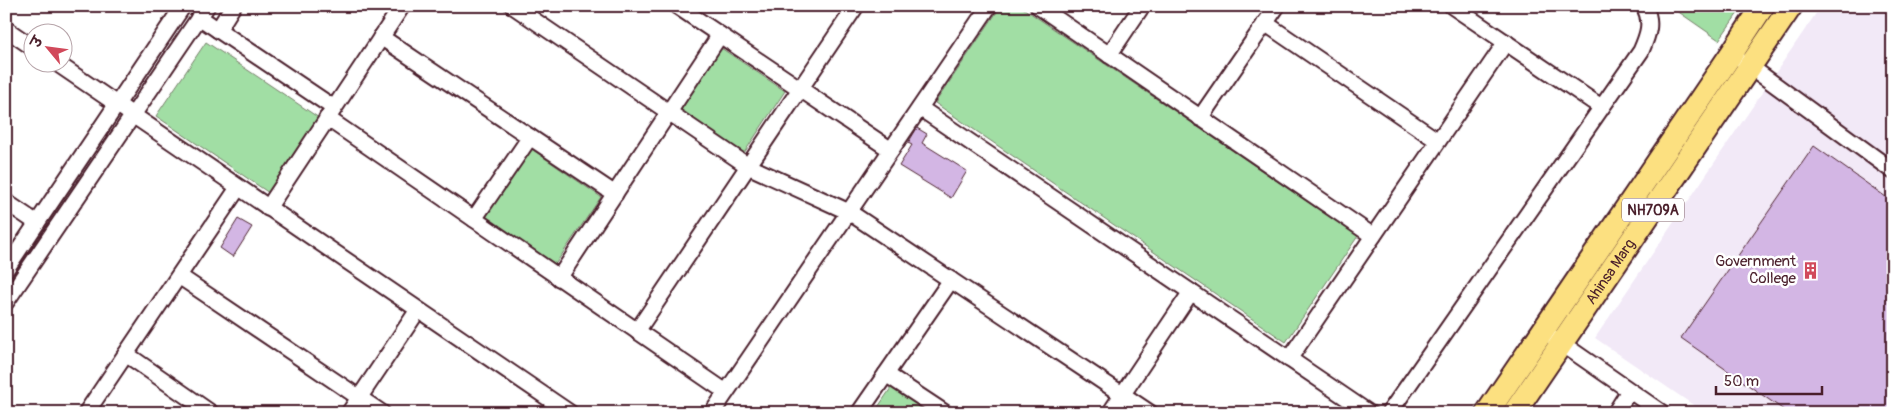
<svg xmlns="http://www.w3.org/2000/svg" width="1899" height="419" font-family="Pangolin,'Playpen Sans Deva',sans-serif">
	<rect width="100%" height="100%" fill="#fff"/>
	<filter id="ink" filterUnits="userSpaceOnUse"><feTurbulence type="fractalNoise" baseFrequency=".02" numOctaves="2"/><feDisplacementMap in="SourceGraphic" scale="10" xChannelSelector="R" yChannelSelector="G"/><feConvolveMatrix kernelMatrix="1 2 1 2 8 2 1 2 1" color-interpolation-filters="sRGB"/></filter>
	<g filter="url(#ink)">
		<path fill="#f2e9f7" d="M1821 6H1893V413H1705L1595 338Z"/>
		<g fill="#a1dea4" stroke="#767e68">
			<path d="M1001 6H1020L1358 236 1286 342 935 103Z"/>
			<path d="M1670 6H1743L1719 40Z"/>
			<path d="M206 42 319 118 269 193 156 116Z"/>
			<path d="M721 48 785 91 744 153 680 110Z"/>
			<path d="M530 148 601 197 554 266 483 217Z"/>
			<path d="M893 385 934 413H874Z"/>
		</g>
		<g fill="#d3b6e4" stroke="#4a1f2b">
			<path d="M917 128 927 134 922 143 967 171 951 198 899 166 912 145 908 143Z"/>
			<path d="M1814 146 1893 202V413H1788L1681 338Z"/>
			<path d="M238 219 252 227 233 257 220 248Z"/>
		</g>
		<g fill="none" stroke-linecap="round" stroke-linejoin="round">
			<defs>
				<g id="minor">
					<path d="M513 6 748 166 849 212 1150 413"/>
					<path d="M677 6 891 150"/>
					<path d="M1038 6 1373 236"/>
					<path d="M1452 6 1601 107"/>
					<path d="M199 17 334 108"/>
					<path d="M1265 23 1438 141"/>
					<path d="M6 29 32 47"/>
					<path d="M218 30 233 6"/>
					<path d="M381 37 615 194"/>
					<path d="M1109 55 1142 6"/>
					<path d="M55 62 570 413"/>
					<path d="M1744 62 1893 171"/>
					<path d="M920 108 1369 413"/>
					<path d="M327 118 726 392"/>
					<path d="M1200 118 1277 6"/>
					<path d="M6 202 37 223"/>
					<path d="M268 208 402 6"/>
					<path d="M474 219 530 137"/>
					<path d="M6 269 183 6"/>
					<path d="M179 276 382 413"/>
					<path d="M559 278 720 35"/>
					<path d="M6 302 207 6"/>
					<path d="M637 331 856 6"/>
					<path d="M1554 338 1662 413"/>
					<path d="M126 354 211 413"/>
					<path d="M1289 359 1506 42"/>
					<path d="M886 374 945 413"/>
					<path d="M86 413 238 188"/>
					<path d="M349 413 418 310"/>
					<path d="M712 413 989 6"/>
					<path d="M859 413 951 280"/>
					<path d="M1110 413 1191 292"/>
					<path d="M1389 413 1641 51C1648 35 1653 22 1644 6"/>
					<path d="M1615 413 1629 391"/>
				</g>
				<g id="highway">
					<path d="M1487 413 1732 53 1763 6"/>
					<path id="s1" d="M1514 413 1791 6"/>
				</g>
			</defs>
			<use href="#minor" stroke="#4a1f2b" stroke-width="19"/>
			<use href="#highway" stroke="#4a1f2b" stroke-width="26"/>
			<use href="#minor" stroke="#fff" stroke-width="15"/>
			<use href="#highway" stroke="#fce080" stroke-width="22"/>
		</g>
	</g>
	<defs>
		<symbol id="building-bare" viewBox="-9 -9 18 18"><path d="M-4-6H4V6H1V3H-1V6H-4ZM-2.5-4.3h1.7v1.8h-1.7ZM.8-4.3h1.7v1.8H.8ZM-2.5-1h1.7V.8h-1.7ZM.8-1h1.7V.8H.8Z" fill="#d1495b" stroke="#fff" stroke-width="2.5" paint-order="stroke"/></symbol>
	</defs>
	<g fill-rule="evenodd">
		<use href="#building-bare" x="1798" y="258" width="25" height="25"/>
	</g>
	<g text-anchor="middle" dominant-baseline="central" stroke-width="5" stroke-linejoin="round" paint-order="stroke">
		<rect fill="#fff" stroke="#80626b" stroke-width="1" x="1622" y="198.5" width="62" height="23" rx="4"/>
		<g font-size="14" font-weight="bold" fill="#4a1f2b">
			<text x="1653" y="210">NH709A</text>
		</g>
		<g font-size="15" fill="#4a1f2b" stroke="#fff" text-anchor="end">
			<text x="1796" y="261">Government<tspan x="1796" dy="17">College</tspan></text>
		</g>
		<g font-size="15" fill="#4a1f2b" stroke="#fff">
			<text stroke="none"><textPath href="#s1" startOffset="171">Ahinsa Marg</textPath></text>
		</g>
	</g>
	<rect width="1899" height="419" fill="none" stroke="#fff" stroke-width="25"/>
	<rect x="12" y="12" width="1874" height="394" fill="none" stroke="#4a1f2b" stroke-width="2" filter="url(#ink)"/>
	<g transform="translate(48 48) rotate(299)"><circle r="24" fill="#ffffff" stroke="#b7a5aa"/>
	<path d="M0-4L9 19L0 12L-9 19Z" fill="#d1495b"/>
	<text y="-8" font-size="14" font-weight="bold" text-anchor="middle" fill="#4a1f2b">उ</text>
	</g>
	<path d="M1716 386v8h106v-8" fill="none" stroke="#4a1f2b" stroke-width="2.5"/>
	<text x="1724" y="386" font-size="15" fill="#4a1f2b" stroke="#ffffff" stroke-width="4" paint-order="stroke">50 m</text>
</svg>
